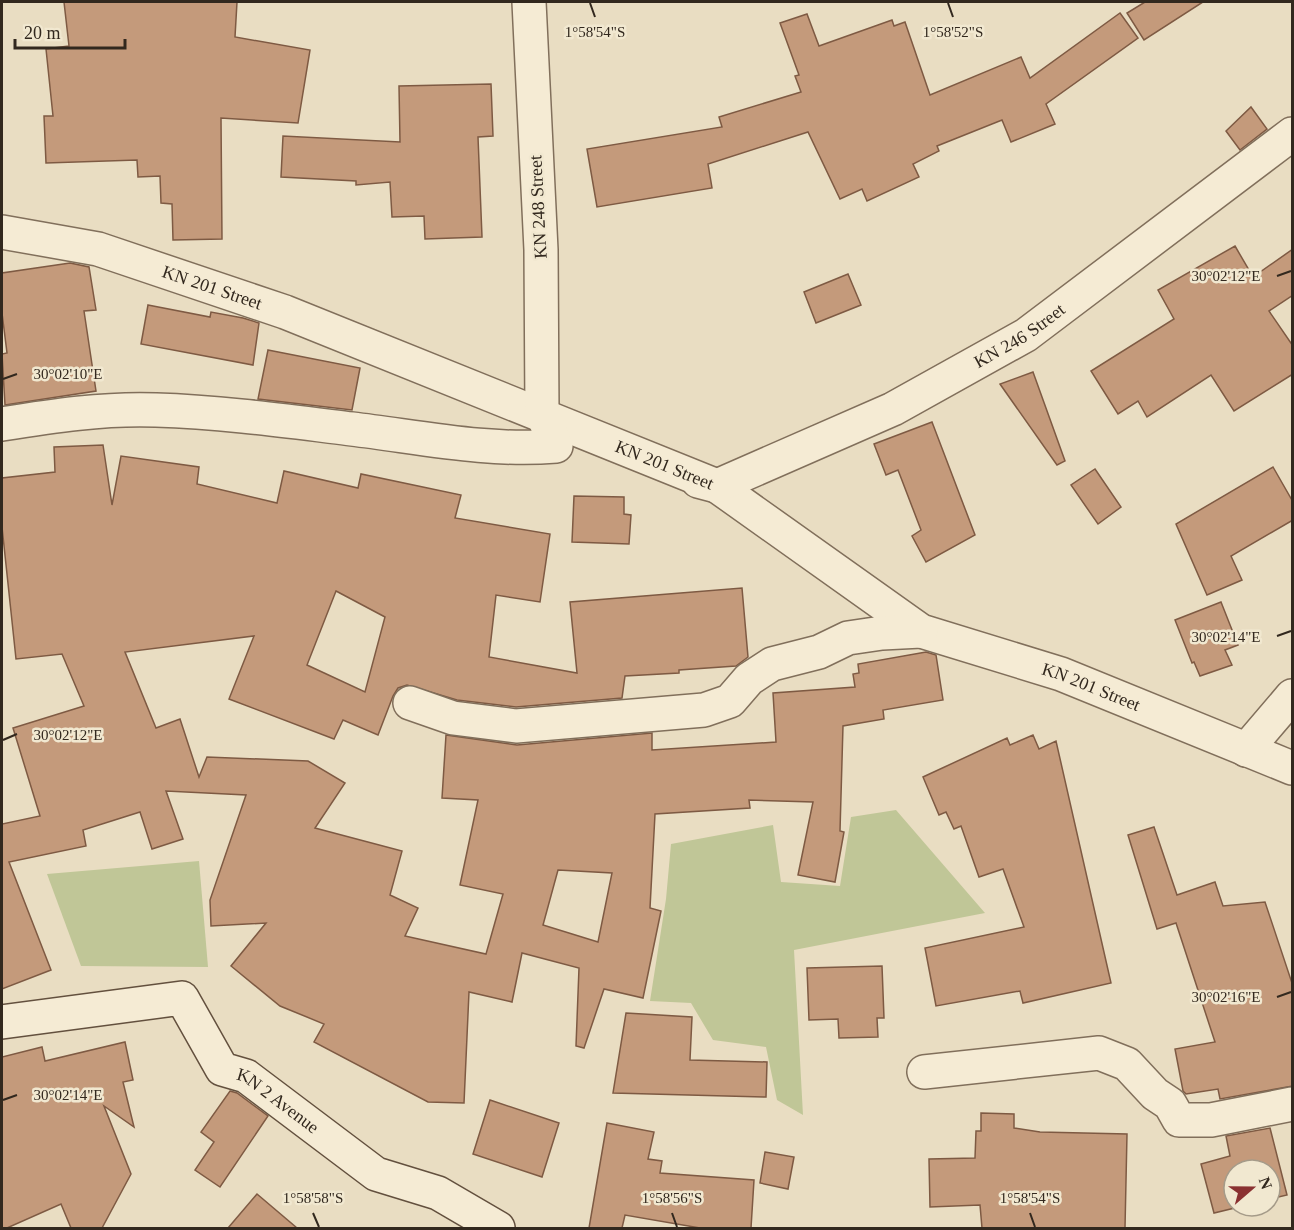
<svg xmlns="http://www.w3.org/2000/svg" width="1294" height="1230" font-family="'Times New Roman',serif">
	<rect width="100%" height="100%" fill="#e9ddc2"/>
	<g fill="#c0c697">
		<path d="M896 810 985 913 794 950 803 1115 777 1100 766 1047 713 1040 691 1003 650 1001 666 899 671 844 773 825 781 882 840 886 851 817Z"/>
		<path d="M199 861 208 967 81 966 47 874Z"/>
	</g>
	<g fill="#c49a7b" stroke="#7e5a43" stroke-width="1.5" fill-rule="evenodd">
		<path d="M64 2H237L235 37 310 50 298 123 221 118 222 239 173 240 172 204 161 203 160 176 138 177 137 160 46 163 44 116H53L46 49 69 46Z"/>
		<path d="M1145 2H1203L1144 40 1127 13Z"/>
		<path d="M1120 13 1138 38 1046 104 1055 124 1011 142 1002 120 937 146 939 151 913 164 919 177 867 201 862 189 840 199 808 132 708 164 712 188 597 207 587 149 722 127 719 117 801 92 795 76 799 75 780 23 807 14 819 46 892 20 894 26 905 22 930 95 1021 57 1030 78Z"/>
		<path d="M491 84 493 136 478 137 482 237 425 239 424 216 392 217 390 182 356 185V181L281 177 283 136 400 142 399 86Z"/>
		<path d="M1251 107 1267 129 1240 150 1226 131Z"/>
		<path d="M1235 246 1253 277 1293 249V295L1269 311 1293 346V374L1234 411 1211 375 1147 417 1138 401 1118 414 1091 371 1174 319 1158 290Z"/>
		<path d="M70 263 89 267 96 310 84 311 96 391 5 405 2 354 7 353 2 313V273Z"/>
		<path d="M848 274 861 305 816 323 804 292Z"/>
		<path d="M148 305 210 317 211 312 243 318 259 323 253 365 141 344Z"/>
		<path d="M268 350 360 368 352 410 258 399Z"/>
		<path d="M1033 372 1065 461 1057 465 1000 384Z"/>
		<path d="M932 422 975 535 926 562 912 536 921 530 898 470 886 475 874 444Z"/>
		<path d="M103 445 112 505 121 456 199 467 197 484 277 503 284 471 358 488 361 474 461 495 455 518 550 534 540 602 496 595 489 657 577 673 570 602 742 588 748 657 736 666 679 670V673L625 676 622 698 516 707 457 700 407 685 398 688 393 696 378 735 343 720 334 739 229 699 254 636 125 652 156 728 180 719 199 777 207 757 308 761 345 783 315 828 402 851 390 895 418 908 405 936 486 954 503 894 460 885 478 800 442 798 446 735 517 745 652 733V750L776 742 773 693 855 687 853 674 859 673 858 664 926 652 936 655 943 700 883 710 884 719 843 726 840 831 844 832 835 882 798 875 813 802 749 800 750 808 655 814 650 908 661 911 643 998 604 989 584 1048 576 1046 579 968 522 953 512 1002 469 992 464 1103 428 1102 314 1042 324 1024 280 1006 231 966 266 923 211 926 210 900 246 795 166 791 183 839 152 849 140 812 83 830 86 846 9 862 51 970 2 989V824L40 816 13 728 84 706 62 654 16 659 2 527V478L55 472 54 447ZM336 591 385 617 365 692 307 665ZM558 870 612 873 598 942 543 925Z"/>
		<path d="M1273 467 1293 502V520L1231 556 1242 580 1207 595 1176 524Z"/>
		<path d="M1095 469 1121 507 1098 524 1071 485Z"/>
		<path d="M574 496 624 497V514L631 515 629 544 572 542Z"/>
		<path d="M1221 602 1238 645 1225 650 1232 665 1200 676 1194 662 1192 663 1175 620Z"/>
		<path d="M1033 735 1039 749 1056 741 1111 983 1023 1003 1020 991 936 1006 925 948 1024 927 1003 869 979 877 961 826 954 829 946 812 939 815 923 777 1007 738 1010 745Z"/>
		<path d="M1154 827 1177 895 1215 882 1223 906 1265 902 1293 986V1086L1220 1099 1218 1089 1186 1094 1183 1091 1175 1049 1215 1042 1176 923 1157 929 1128 835Z"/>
		<path d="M882 966 884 1018H877L878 1037 839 1038 838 1019 809 1020 807 968Z"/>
		<path d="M626 1013 692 1017 690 1060 767 1062 766 1097 613 1093Z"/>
		<path d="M125 1042 133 1080 123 1082 134 1127 104 1106 131 1174 102 1228H71L61 1204 7 1228H2V1057L42 1047 45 1061Z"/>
		<path d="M230 1091 237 1093 268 1116 220 1187 195 1170 214 1142 201 1132Z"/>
		<path d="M490 1100 559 1123 542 1177 473 1154Z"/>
		<path d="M981 1113 1014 1114V1128L1040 1132 1127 1134 1125 1228H982L980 1205 930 1207 929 1159 975 1158 976 1131H981Z"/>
		<path d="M607 1123 654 1132 648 1159 662 1161 660 1173 754 1180 751 1228H700L625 1215 622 1228H589Z"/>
		<path d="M1270 1128 1287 1195 1270 1199V1170H1234V1206H1243L1214 1213 1201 1164 1230 1156 1226 1136Z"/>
		<path d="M765 1152 794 1157 788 1189 760 1183Z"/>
		<path d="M257 1194 297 1228H228Z"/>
	</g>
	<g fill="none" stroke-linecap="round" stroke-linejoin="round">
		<defs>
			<g id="minor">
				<path id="s1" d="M2 232 98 249 285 312 717 486 921 631 1061 674 1292 768"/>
				<path d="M2 424C52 416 104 408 156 410 221 412 287 421 352 429 419 437 489 452 556 446L542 413 541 250 529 2"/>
				<path id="s2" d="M698 481 717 486 893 409 1026 335 1292 134"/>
				<path d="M410 703 453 718 516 726 704 710 730 701 749 679 772 664 819 652 848 638 882 633 921 631"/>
				<path d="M1246 750 1292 696"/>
				<path d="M924 1072 1099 1053 1127 1064 1155 1094 1170 1104 1179 1120H1211L1292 1104"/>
			</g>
			<g id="secondary">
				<path id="s3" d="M2 1022 182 998 222 1069 246 1076 376 1174 438 1193 498 1228"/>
			</g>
		</defs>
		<use href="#minor" stroke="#816f5b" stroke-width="36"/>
		<use href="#secondary" stroke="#63503e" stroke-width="36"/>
		<use href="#minor" stroke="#f5ebd4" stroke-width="33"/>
		<use href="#secondary" stroke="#f5ebd4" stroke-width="33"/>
	</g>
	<path fill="none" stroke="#32281e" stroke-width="2" d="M590 3 595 17M948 3 953 17M1277 276 1291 271M3 379 17 374M1277 636 1291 631M3 740 17 734M1277 997 1291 992M3 1100 17 1095M313 1213 319 1227M672 1213 677 1227M1030 1213 1035 1227"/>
	<g text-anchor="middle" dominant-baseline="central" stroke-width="5" stroke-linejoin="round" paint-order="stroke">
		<g font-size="18" fill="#32281e" stroke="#f1e8d0">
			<text transform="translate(538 207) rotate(-93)">KN 248 Street</text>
			<text stroke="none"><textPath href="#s1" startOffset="218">KN 201 Street</textPath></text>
			<text stroke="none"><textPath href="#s2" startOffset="358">KN 246 Street</textPath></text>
			<text stroke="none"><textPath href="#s1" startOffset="704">KN 201 Street</textPath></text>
			<text stroke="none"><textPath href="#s1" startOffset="1190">KN 201 Street</textPath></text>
			<text stroke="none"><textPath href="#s3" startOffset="328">KN 2 Avenue</textPath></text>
		</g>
	</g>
	<g font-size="15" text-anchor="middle" fill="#32281e" stroke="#f1e8d0" stroke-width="5" stroke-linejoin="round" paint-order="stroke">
		<text x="595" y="37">1°58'54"S</text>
		<text x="953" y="37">1°58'52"S</text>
		<text x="1226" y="281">30°02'12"E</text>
		<text x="68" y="379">30°02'10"E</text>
		<text x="1226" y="642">30°02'14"E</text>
		<text x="68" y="740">30°02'12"E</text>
		<text x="1226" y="1002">30°02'16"E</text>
		<text x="68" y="1100">30°02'14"E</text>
		<text x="313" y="1203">1°58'58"S</text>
		<text x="672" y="1203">1°58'56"S</text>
		<text x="1030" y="1203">1°58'54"S</text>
	</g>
	<rect width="1294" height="1230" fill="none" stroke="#32281e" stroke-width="6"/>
	<g transform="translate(1252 1188) rotate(70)"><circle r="28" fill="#f1e8d0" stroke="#a59b89" stroke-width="1.5"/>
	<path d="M0-4.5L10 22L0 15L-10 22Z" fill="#8a3131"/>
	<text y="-9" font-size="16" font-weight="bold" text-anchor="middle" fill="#32281e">N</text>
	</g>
	<path d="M15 39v9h110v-9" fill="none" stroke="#32281e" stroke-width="3"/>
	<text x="24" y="39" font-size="18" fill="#32281e" stroke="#f1e8d0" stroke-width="4.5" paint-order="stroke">20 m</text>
</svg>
